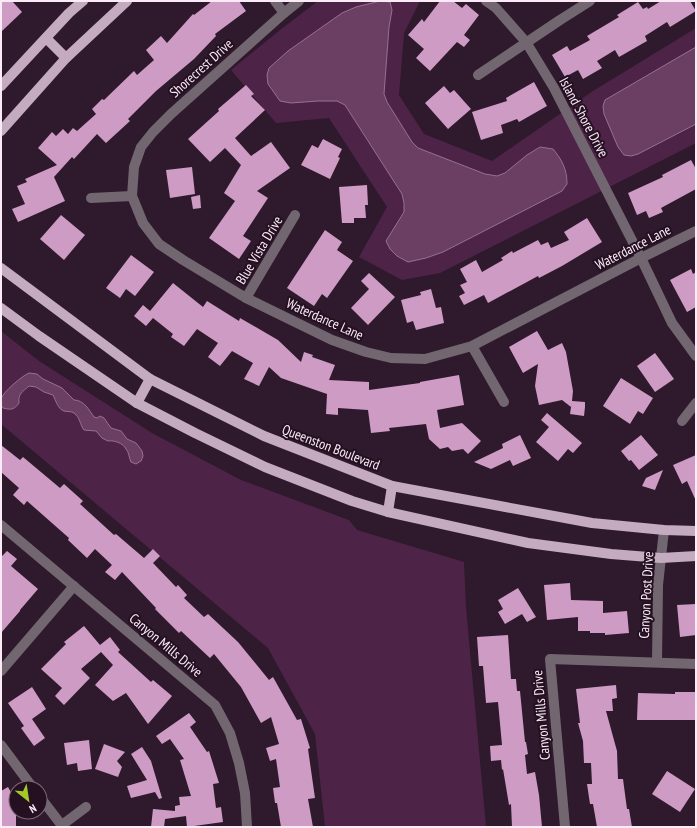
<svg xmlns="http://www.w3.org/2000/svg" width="697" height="828" font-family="'PT Sans Narrow',sans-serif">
	<rect width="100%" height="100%" fill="#2f192c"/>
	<g fill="#4d2447">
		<path d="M318 1H420L404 33 399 95 424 134 492 161 593 91 696 28V143L440 273 402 280 359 257 387 207 329 118 276 123 231 70 280 30Z"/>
		<path d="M1 331 39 361 152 433 241 480 349 520 357 530 464 562 466 608 486 827H325L315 734 268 648 1 424Z"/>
	</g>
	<g fill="#6b3e64" stroke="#967290">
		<path d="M380 1 390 2 392 10 389 27 384 94 387 102 412 142 418 148 485 174 497 176 505 173 527 155 540 147 553 149C562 160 567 169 567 184L562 191 443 252 426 258 408 262 397 256 390 249 386 241 404 212V203L402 194 345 105 337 101H318L291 103 280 101 268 84 267 75 269 68 288 51 342 13 356 7Z"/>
		<path d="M696 47V124L638 154 631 156 624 155 618 147 604 114 603 106 605 100Z"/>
		<path d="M29 373 37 374 43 379 62 388 74 400C84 400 89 410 94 417L97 418 100 416 104 418 111 428 121 431 127 439 136 443 142 451 143 456 141 461 136 464 131 462C129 458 129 452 126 449 123 443 114 440 108 441L102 438 96 431 84 430C80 425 80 417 74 413 71 411 68 412 64 411 58 409 56 401 53 395L44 392 36 387 29 386C22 392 18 394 19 403 14 410 11 410 3 408 1 405 0 403 1 399 3 392 22 376 29 373Z"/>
	</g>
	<g fill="#ce9bc5">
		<path d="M1 1H12L22 12 1 32Z"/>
		<path d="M212 1H239L246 11 215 34 216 36 194 59 156 91 128 119 130 121 106 143 97 134 74 159 72 157 54 177 65 201 18 222 12 209 25 204 17 186 27 182 25 179 57 165 38 148 52 132 56 136 63 129 68 134 73 128 77 131 96 114 92 109 102 99 104 100 134 71 137 75 154 60 146 50 161 36 167 43 193 14 194 15Z"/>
		<path d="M440 1H453L462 8 466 4 479 15 464 35 470 40 464 47 457 42 430 71 416 58 424 49 408 35 422 19 424 22Z"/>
		<path d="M661 1H690L696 11 670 27 667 22 645 36 647 41 619 57 615 50 597 61 602 68 583 79 578 70 565 77 552 55 567 46 570 51 590 40 587 36 619 17 617 15 638 2 643 9 647 7 648 9Z"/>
		<path d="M534 82 547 106 519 122 517 119 501 125 503 133 481 140 472 112 507 101 506 98Z"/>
		<path d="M246 85 254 94 251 96 265 110 235 138 251 156 271 142 290 168 257 191 268 198 243 236 251 241 239 259 209 238 235 201 224 193 241 165 225 148 210 162 188 139 219 111 218 109Z"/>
		<path d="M444 86 450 93 454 90 471 109 448 129 425 103Z"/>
		<path d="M323 139 342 149 338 157 340 158 330 179 301 165 312 145 318 148Z"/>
		<path d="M691 160 696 169V189L661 208 663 212 649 218 646 211 637 215 628 193 663 177 662 175Z"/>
		<path d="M192 167 195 194 170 198 166 170Z"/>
		<path d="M367 185 368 205H365L366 218H354V223H342L339 187Z"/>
		<path d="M200 195 201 208 193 209 191 197Z"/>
		<path d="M61 215 85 235 64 260 40 239Z"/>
		<path d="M587 218 602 242 562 266 539 278 538 276 488 303 484 295 464 305 459 296 465 293 460 285 467 282 460 269 476 260 482 272 503 260 501 258 512 251 513 253 538 240 541 245 548 242 551 248 569 240 564 232Z"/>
		<path d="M325 230 342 242 337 250 353 261 327 298 322 294 314 306 287 288Z"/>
		<path d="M131 255 154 272 135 296 126 289 120 298 106 288Z"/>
		<path d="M691 269 693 274 696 272V307L687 312 670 280Z"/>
		<path d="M369 273 395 297 368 325 351 308 369 289 361 281Z"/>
		<path d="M173 283 203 307 207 301 239 321 240 318 278 340 301 362 304 352 313 355 312 357 335 365 329 380 369 382V390L420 383V382L459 375 464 405 437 410 440 428 462 423 481 441 468 454 463 449 452 451 448 447 440 449 429 439 426 424 389 428 390 431 371 433 368 410 338 408V415L326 414 327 394 281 378 269 367 259 386 244 379 253 363 232 351 220 366 208 357 218 343 197 329 184 346 171 337 173 334 153 318 146 326 134 316 143 305 150 311Z"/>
		<path d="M431 289 436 308 441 307 444 323 416 330 413 321 407 323 401 300 421 295 420 292Z"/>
		<path d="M537 331 548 350 562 343 566 352 573 391 572 401 585 402V407L584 416 570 414 572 401 571 407 562 400 539 405 535 386 538 364 523 373 509 347Z"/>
		<path d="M655 353 674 379 655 392 637 366Z"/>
		<path d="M621 378 653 398 643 414 638 411 630 424 603 406Z"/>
		<path d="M547 413 582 443 573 453 568 449 558 461 536 442 549 427 541 420Z"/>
		<path d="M520 435 531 458 513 466 510 460 491 469 474 462 503 448 502 444Z"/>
		<path d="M641 435 658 455 639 470 631 460 629 461 621 451Z"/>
		<path d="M1 445 20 460 23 457 60 488 64 484 83 501 80 504 114 535 116 534 144 558 153 549 160 556 153 563 176 587 178 585 187 595 184 598 204 617 208 614 238 642 269 680 273 677 297 720 301 719 310 748 308 749 315 798 308 799 313 827H281L277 803H275L273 788 280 787 276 759 270 761 266 748 279 744 271 717 261 723 241 687 214 654 210 658 181 631 179 633 155 609 156 608 122 572 115 580 105 572 112 565 95 549 87 558 68 540 69 538 27 501 24 505 13 495 19 488 1 472Z"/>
		<path d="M696 455V501L687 481 682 484 673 465Z"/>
		<path d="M663 470 655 490 642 486 646 478Z"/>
		<path d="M7 551 17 559 11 566 38 589 20 610V611L1 633V557Z"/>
		<path d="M570 583 571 600 603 601V613L627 611 629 633 605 635V633H590V631H578V617L547 620 544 585Z"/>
		<path d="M518 588 536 617 527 622 522 614 505 624 498 612 503 609 498 600Z"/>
		<path d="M696 604V635L680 637 677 605Z"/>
		<path d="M84 626 100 645 110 637 120 650 118 652 151 682 153 680 172 696 148 724 126 693 113 701 95 685 113 665 101 652 81 669 90 678 64 705 55 696 62 688 41 669 66 644 64 642Z"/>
		<path d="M508 635 511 679H516L517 691H520L525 742H526L528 754 525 755 527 774 535 772 539 795 542 827H512L511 804 509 805 503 769 502 770 501 760 491 761 490 746 502 745 498 702 486 703 483 666H479L477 637Z"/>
		<path d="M616 685 617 698 612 699 613 711H606L617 751 618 779H623L627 809H629L632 827H597L593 804H590L587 784H592L591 763H584L583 741 578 723H580L576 689Z"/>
		<path d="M32 687 46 709 32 719 45 738 34 746 21 728 24 726 8 703Z"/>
		<path d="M675 692H696V720H637L638 693 675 694Z"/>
		<path d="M189 713 196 722 190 727 207 752 209 751 219 783 213 784 216 808 221 807 223 822 187 827 186 816 165 819 164 827H151L153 809 175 811V806L180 805 179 797 191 796 180 760 184 759 170 739 162 744 156 736Z"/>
		<path d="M89 740 92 769 78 771 77 763 67 765 64 743Z"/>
		<path d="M104 744 125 752 117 761 122 767 118 777 95 769Z"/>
		<path d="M142 747 151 761 162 798 159 799 155 792 131 798 127 786 147 780 131 754Z"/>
		<path d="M667 771 695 789 680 812 652 794Z"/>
		<path d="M8 787 16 801V827H1V791Z"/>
	</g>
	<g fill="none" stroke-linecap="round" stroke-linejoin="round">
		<g stroke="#726670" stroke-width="10">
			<path d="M275 1 284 13"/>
			<path d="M299 1 284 13 171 114 153 132 141 147 134 167 132 196 143 223 159 244 183 260 246 298 332 340 366 352 391 358 425 359 472 346 641 258 696 231"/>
			<path d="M486 1 496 8 526 42 554 88 641 258 672 323 696 356"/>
			<path d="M478 75 560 20 590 1"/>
			<path d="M91 198 132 196"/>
			<path d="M246 298 295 215"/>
			<path d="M472 346 504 402"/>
			<path d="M682 421 696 403"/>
			<path d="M1 525 215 705 230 733 239 763 245 793 247 827"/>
			<path d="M657 662 658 585 664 530"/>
			<path d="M1 671 74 586"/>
			<path d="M1 745 33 788"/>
			<path d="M40 797 63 827"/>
			<path d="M62 825 86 807"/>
			<path d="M565 827 550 659 696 664"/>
		</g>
		<g stroke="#c4abbf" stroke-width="10">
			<path d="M46 38 66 58"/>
			<path d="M1 86 69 13 83 1"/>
			<path d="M1 131 66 58 127 1"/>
			<path d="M1 268 150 379 264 436 392 486 592 523 664 530 696 531"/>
			<path d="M1 308 39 336 137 403 195 433 265 467 352 501 388 512 528 543 611 554 661 558 696 556"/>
			<path d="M137 403 150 379"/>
			<path d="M388 512 392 486"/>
		</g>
	</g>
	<g text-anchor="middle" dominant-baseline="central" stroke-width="4" stroke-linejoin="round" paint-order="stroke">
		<g font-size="14" fill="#faebf7" stroke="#251022">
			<text transform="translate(201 68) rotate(-42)">Shorecrest Drive</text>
			<text transform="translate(584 117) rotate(62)">Island Shore Drive</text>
			<text transform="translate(633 247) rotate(-27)">Waterdance Lane</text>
			<text transform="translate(259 250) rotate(-59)">Blue Vista Drive</text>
			<text transform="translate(325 319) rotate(24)">Waterdance Lane</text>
			<text transform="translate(331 447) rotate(21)">Queenston Boulevard</text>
			<text transform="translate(646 595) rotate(-87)">Canyon Post Drive</text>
			<text transform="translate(166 645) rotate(40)">Canyon Mills Drive</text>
			<text transform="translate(541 715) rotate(-95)">Canyon Mills Drive</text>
		</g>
	</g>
	<rect width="697" height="828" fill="none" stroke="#faebf7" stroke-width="4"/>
	<g transform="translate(28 800) rotate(150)"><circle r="19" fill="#251022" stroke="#7a6877"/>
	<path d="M0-3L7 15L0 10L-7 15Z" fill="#a2c928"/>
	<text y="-6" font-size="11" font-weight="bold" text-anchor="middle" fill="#faebf7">N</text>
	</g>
</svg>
